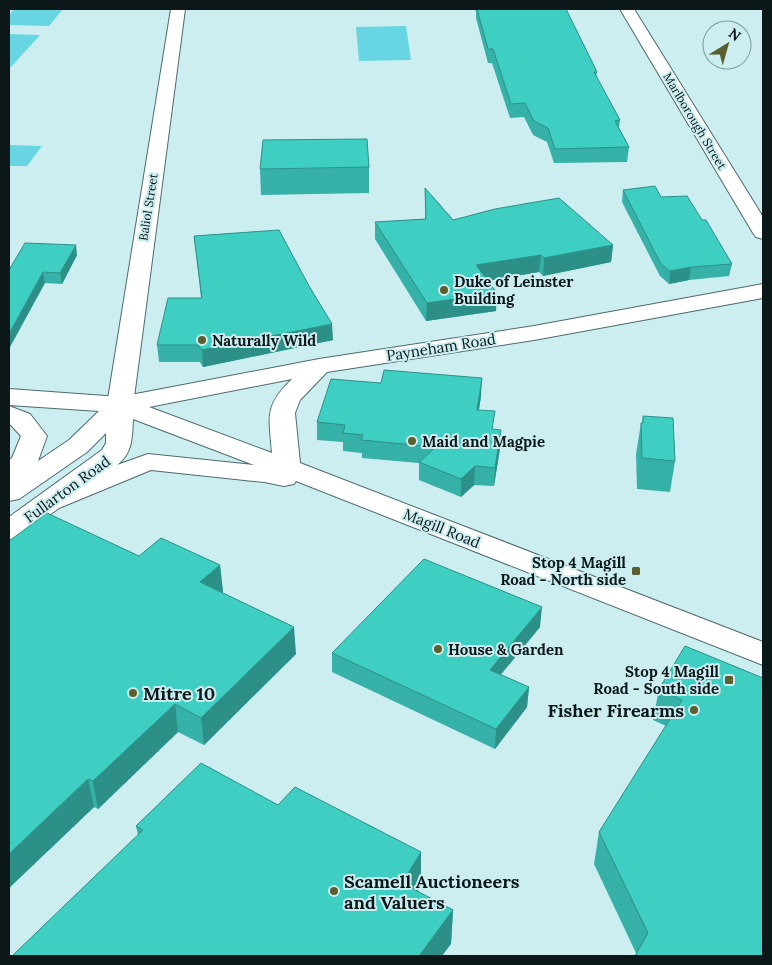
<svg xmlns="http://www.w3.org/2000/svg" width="772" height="965" font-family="Lora,serif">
	<rect width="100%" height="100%" fill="#cceef1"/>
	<g fill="#68d6e2">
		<path d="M14 9H63L49 26 9 25V15Z"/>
		<path d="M406 26 411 60 359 61 356 27Z"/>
		<path d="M9 34 40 35 9 69Z"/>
		<path d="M9 145 42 146 27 166H9Z"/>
	</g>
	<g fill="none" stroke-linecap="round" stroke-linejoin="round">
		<defs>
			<g id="minor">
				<path d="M171 9H185L133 405 129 410 120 413 111 410 107 405Z"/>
				<path d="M620 9H634L763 217V239L756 237 753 233Z"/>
			</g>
			<path id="major" d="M763 284V298L534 340 327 372 300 400 295 413 300 463 763 642V665L296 481 294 484 284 486 264 482 151 470 59 508 19 537 9 540V517L102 450 106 443V433L87 452 19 499 9 501V460L12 458 21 436 9 423V406L30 414 47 436 38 461 69 440 99 411 9 405V389L120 397 319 359 534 326ZM292 379C264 406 269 416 272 453L149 407ZM133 419 254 465 148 454 117 465C133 453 132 437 133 419Z"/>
		</defs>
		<use href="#minor" stroke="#4d6b6e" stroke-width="2"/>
		<use href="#major" stroke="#4d6b6e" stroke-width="2"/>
		<use href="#minor" fill="#fff" fill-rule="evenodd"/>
		<use href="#major" fill="#fff" fill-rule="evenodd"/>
	</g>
	<g fill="#36b1a7">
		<path d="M475 9H566L597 72 596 77 620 120 619 128 629 147 627 162 554 163 547 142 533 135 524 117 510 118 492 63H488L476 18V12Z"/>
		<path d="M369 167V193L261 195 260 169Z"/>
		<path d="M425 188 453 220 613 245 611 262 543 276 539 272 487 281 497 293 496 311 426 321 375 239V222L425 219Z"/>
		<path d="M623 190 661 197 702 220 732 264 729 276 689 280 669 284 660 276 622 202Z"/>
		<path d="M194 236 333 340 203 367 200 362H159L157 345 201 298Z"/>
		<path d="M77 255 62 284 45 283 9 270Z"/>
		<path d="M481 396 479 410 500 448 494 486 474 485 461 497 419 480V463L362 458V453L343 451V442L317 440V422Z"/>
		<path d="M643 416 675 461 670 492 637 489 636 454 641 423H642Z"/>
		<path d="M9 541 220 565 223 592 222 593 296 654 204 745 178 732 98 809 94 807 9 888Z"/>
		<path d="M540 627 500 675 529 687 527 707 495 749 332 672V653Z"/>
		<path d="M763 678V956L636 953 594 864 599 832 666 726 653 720 659 689Z"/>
		<path d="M136 826 421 886 417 891 453 910 451 944 138 835Z"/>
	</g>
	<g fill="#2c9088">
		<path d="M76 245 77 255 62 284 60 273Z"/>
		<path d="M613 245 611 262 543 276 544 258Z"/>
		<path d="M541 255 539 272 475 283 476 265Z"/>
		<path d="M691 267 689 280 669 284 670 271Z"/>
		<path d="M43 272 45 283 9 349V334Z"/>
		<path d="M497 293 496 311 426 321 427 303Z"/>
		<path d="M332 324 333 340 203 367 202 350Z"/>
		<path d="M482 378 481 396 476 427 477 410Z"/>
		<path d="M501 430 500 448 494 486 495 468Z"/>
		<path d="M475 466 474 485 461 497V479Z"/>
		<path d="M220 565 223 592 203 609 200 582Z"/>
		<path d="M542 607 540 627 489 689 490 670Z"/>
		<path d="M294 627 296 654 204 745 201 718Z"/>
		<path d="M529 687 527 707 495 749 496 729Z"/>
		<path d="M175 704 178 732 98 809 93 781Z"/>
		<path d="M88 779 94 807 9 888V854Z"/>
		<path d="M421 852V886L401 917 402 883Z"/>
		<path d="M453 910 451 944 442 956H419Z"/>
	</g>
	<g fill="#3fcec2" stroke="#2c9088">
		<path d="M477 9H566L597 72H594L620 120 615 121 629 147 555 149 548 128 534 121 525 103 511 104 493 49H488Z"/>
		<path d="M367 139 369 167 260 169 263 140Z"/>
		<path d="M655 186 661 197 687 196 702 220H706L732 264 691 267 670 271 661 264 623 190Z"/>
		<path d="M425 188 453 220 495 209 559 198 613 245 544 258 541 255 476 265 497 293 427 303 375 222 426 219Z"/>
		<path d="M279 230 309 286 332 324 202 350 198 345H157L168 298H202L194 236Z"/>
		<path d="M25 243 76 245 60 273 43 272 9 334V270Z"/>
		<path d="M384 370 482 378 477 410 495 411 492 429 501 430 495 468 475 466 461 479 419 462 436 447 361 440 363 435 343 433 345 425 317 422 331 379 381 383Z"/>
		<path d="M643 416 673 418 675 461 642 458 641 423H643Z"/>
		<path d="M47 513 139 556 161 538 220 565 200 582 294 627 201 718 175 704 93 781 88 779 9 854V541Z"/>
		<path d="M424 559 542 607 490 670 529 687 496 729 332 653Z"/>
		<path d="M685 646 763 678V956H635L648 933 599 832 682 700 659 689Z"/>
		<path d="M201 763 278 805 295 787 421 852 402 883 453 910 419 956H12L143 830 136 826Z"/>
	</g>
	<g fill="#5a5f2d" stroke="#cceef1" stroke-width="2">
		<circle cx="444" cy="290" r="5"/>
		<circle cx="202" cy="340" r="5"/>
		<circle cx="412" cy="441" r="5"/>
		<rect x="631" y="566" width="10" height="10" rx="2.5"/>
		<circle cx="438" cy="649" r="5"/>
		<rect x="724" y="675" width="10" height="10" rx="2.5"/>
		<circle cx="133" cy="693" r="5"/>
		<circle cx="694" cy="710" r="5"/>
		<circle cx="334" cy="891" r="5"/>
	</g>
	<g text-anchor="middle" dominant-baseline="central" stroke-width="4" stroke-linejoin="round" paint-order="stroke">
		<g font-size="12" fill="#0b1719" stroke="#cceef1">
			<text transform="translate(695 121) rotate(59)">Marlborough Street</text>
			<text transform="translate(148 207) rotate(-81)">Baliol Street</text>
		</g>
		<g font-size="15" font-weight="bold" fill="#0b1719" stroke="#cceef1" text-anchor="start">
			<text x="454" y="281">Duke of Leinster<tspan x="454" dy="17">Building</tspan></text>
			<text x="212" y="340">Naturally Wild</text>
			<text x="422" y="441">Maid and Magpie</text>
			<text x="626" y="562" text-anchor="end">Stop 4 Magill<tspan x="626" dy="17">Road - North side</tspan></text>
			<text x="448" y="649">House &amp; Garden</text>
			<text x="719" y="671" text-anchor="end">Stop 4 Magill<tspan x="719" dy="17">Road - South side</tspan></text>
		</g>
		<g font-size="15" fill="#0b1719" stroke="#cceef1">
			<text transform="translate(441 347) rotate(-9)">Payneham Road</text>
			<text transform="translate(67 489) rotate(-36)">Fullarton Road</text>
			<text transform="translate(442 528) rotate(22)">Magill Road</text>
		</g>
		<g font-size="18" font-weight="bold" fill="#0b1719" stroke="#cceef1" text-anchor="start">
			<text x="143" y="693">Mitre 10</text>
			<text x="684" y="710" text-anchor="end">Fisher Firearms</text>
			<text x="344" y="881">Scamell Auctioneers<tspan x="344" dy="21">and Valuers</tspan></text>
		</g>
	</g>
	<rect width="772" height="965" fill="none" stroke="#0b1719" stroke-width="20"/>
	<g transform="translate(727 45) rotate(37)"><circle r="24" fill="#cceef1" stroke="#7f989b"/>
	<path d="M0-4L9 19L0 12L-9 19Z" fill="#5a5f2d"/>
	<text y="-8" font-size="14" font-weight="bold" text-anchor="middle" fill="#0b1719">N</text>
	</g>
</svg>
